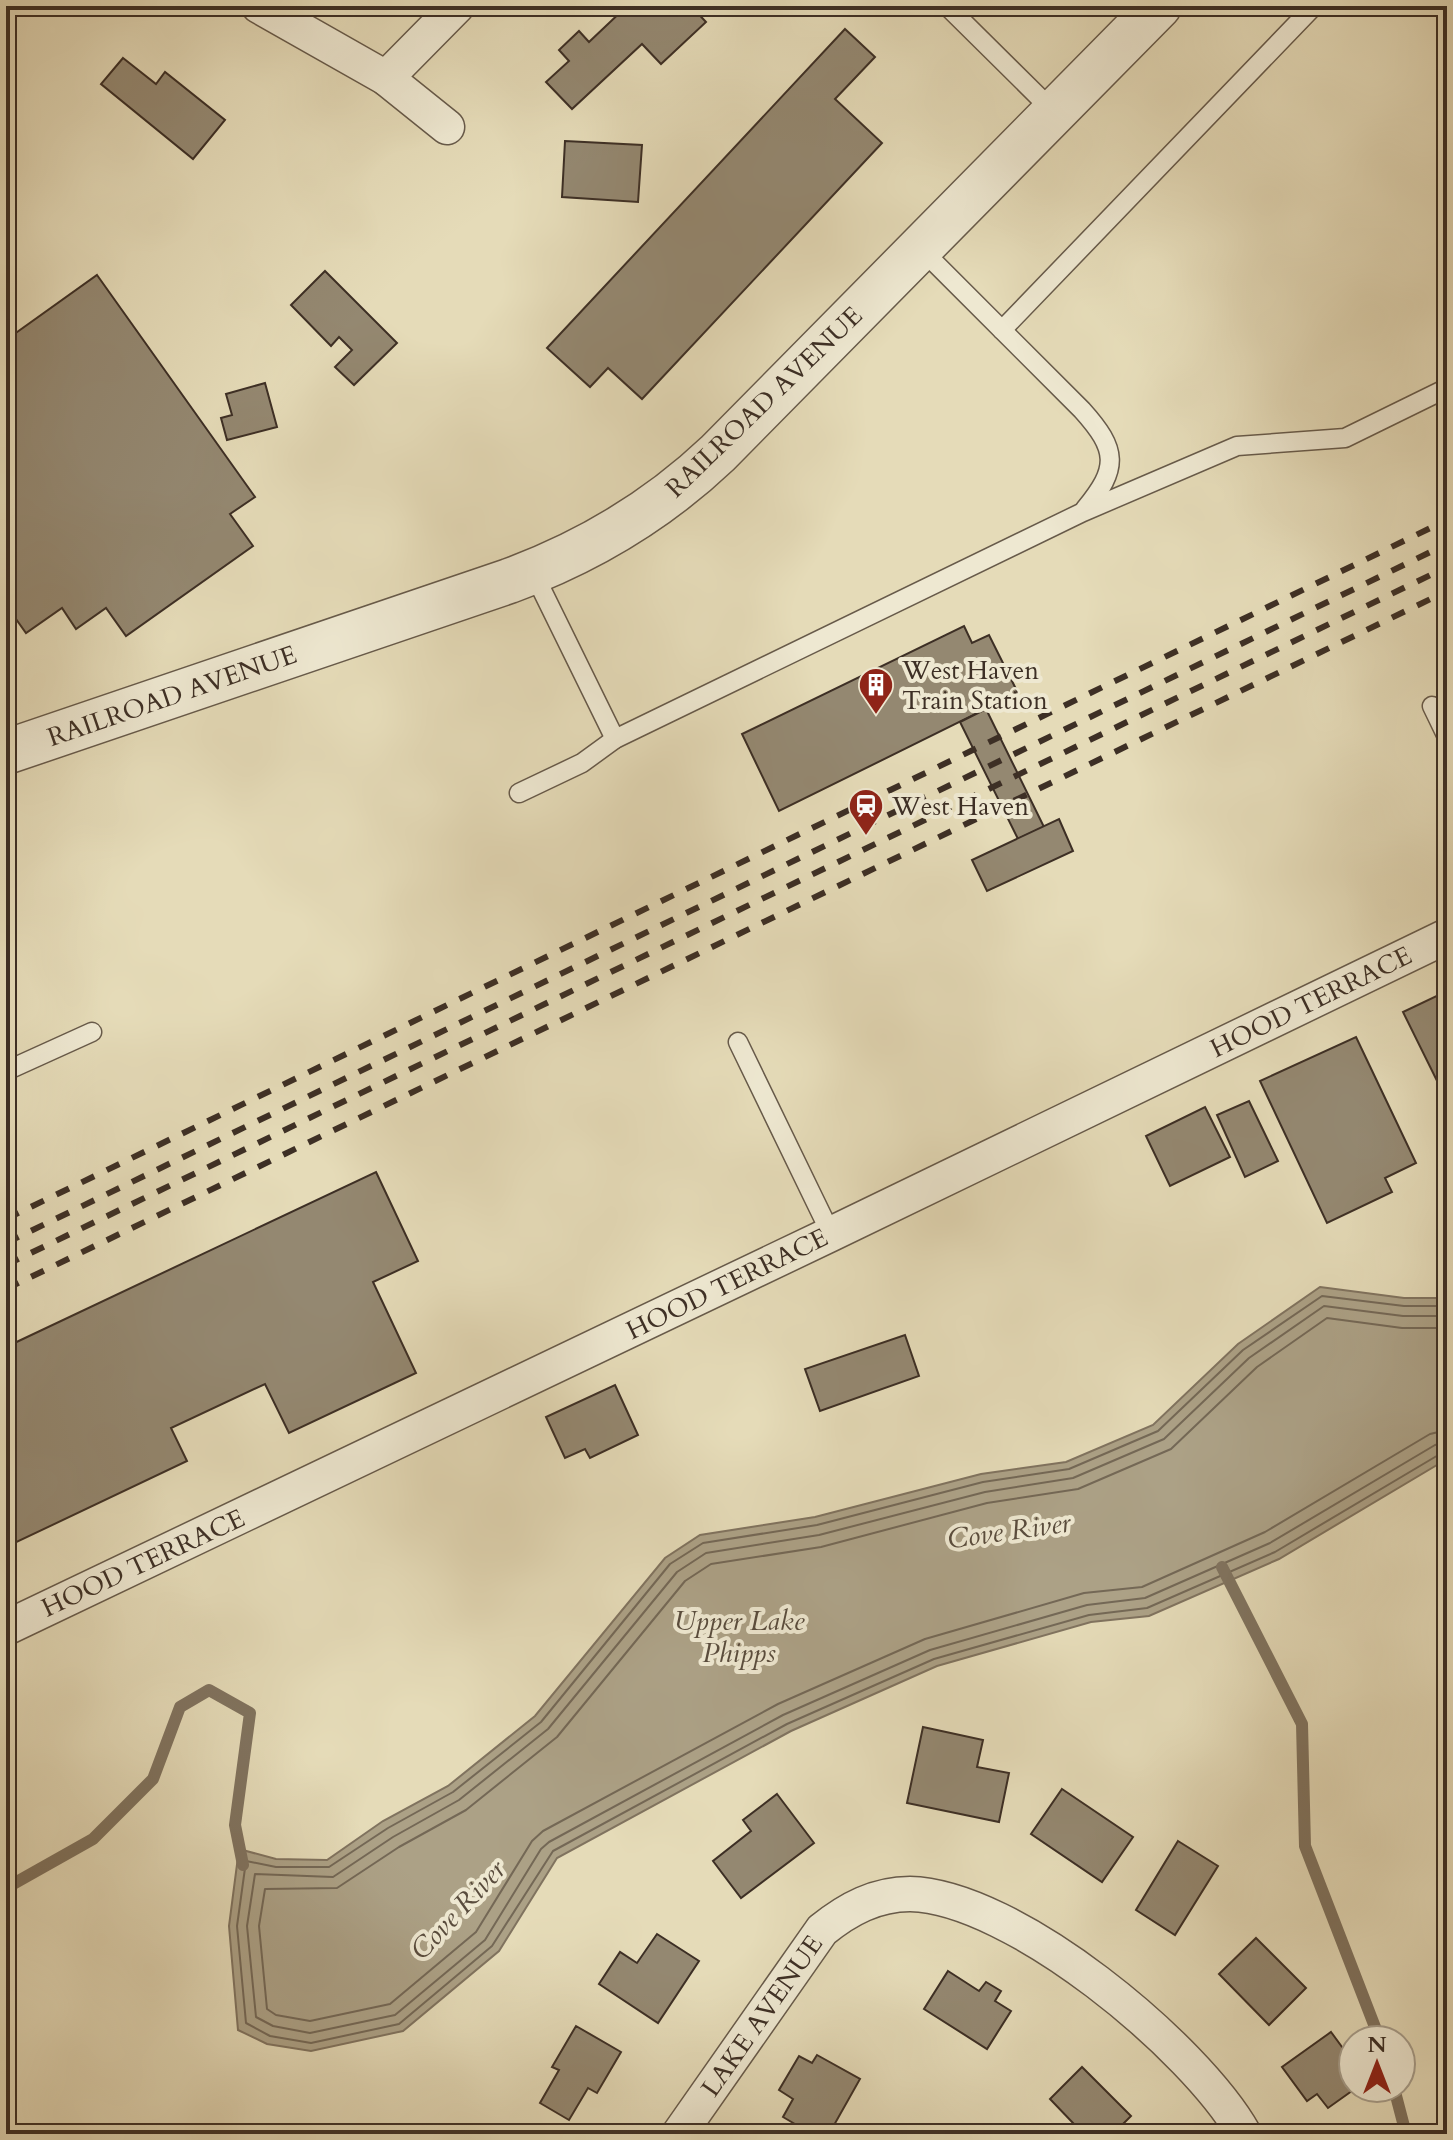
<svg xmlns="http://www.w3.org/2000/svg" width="1453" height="2140" font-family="Cardo,serif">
	<rect width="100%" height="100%" fill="#e5dbb8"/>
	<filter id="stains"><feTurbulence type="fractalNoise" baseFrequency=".0025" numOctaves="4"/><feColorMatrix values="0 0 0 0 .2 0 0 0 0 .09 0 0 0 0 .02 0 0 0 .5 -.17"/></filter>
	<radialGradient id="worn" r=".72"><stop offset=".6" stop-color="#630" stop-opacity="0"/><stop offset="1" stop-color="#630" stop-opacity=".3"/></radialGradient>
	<path fill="#aca186" stroke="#80735f" stroke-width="2" d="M1320 1287 1404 1298H1447V1459L1279 1559 1149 1616 1091 1622 937 1666 791 1731 557 1858 499 1951 403 2031 311 2051 267 2044 238 2030 229 1926 239 1849 276 1859 327 1860 383 1821 448 1786 535 1716 665 1558 700 1535 815 1517 981 1474 1066 1462 1153 1425 1238 1344Z"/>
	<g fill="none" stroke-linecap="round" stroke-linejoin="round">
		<g stroke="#746856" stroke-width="2">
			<path d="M1447 1306H1404L1322 1296 1243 1350 1158 1431 1069 1469 983 1482 817 1525 703 1543 670 1564 541 1722 453 1792 388 1828 329 1867H276L246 1861 237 1926 246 2023 270 2036 311 2043 399 2024 492 1946 553 1851 787 1724 934 1659 1089 1615 1147 1608 1275 1552 1440 1454 1447 1452"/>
			<path d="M1447 1316H1403L1324 1306 1249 1358 1164 1439 1073 1478 985 1492 819 1535 706 1553 677 1572 548 1729 459 1800 393 1837 333 1877 255 1874 247 1926 256 2017 273 2026 310 2033 395 2015 485 1940 541 1849 549 1842 783 1715 930 1650 1087 1605 1145 1598 1270 1543 1435 1445 1447 1442"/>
			<path d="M1447 1328H1402L1327 1318 1257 1367 1171 1449 1078 1489 987 1503 821 1547 711 1564 685 1581 557 1737 466 1810 399 1847 337 1888 265 1889 259 1926 267 2009 276 2015 310 2021 390 2004 476 1932 532 1841 543 1831 778 1704 925 1639 1084 1593 1142 1587 1265 1532 1430 1434 1447 1430"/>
		</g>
		<g stroke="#80735f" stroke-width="12">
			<path d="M1222 1567 1302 1724 1305 1846 1380 2040"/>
			<path d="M6 1888 93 1839 153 1779 180 1707 209 1690 250 1713 235 1825 243 1865"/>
			<path d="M1394 2088 1406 2134"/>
		</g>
	</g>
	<g fill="#948871" stroke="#3d2f25" stroke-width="2">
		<path d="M627 6H691L706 22 661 64 642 44 572 109 546 82 569 61 559 50 579 31 589 42Z"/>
		<path d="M845 29 875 57 835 99 882 143 642 399 608 368 590 387 547 348Z"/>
		<path d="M123 58 156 84 165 72 225 120 193 159 101 84Z"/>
		<path d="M565 141 642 145 638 202 562 197Z"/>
		<path d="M325 271 397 343 354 385 335 367 352 350 339 337 331 346 291 305Z"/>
		<path d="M97 275 255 497 230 514 253 546 126 636 106 608 76 629 62 608 26 633 6 605V340Z"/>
		<path d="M265 383 277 427 227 440 221 418 232 415 226 394Z"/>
		<path d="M964 626 972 643 989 635 1018 693 779 811 742 734Z"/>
		<path d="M986 709 1044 827 1018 839 960 722Z"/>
		<path d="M1059 819 1073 851 987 891 972 860Z"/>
		<path d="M1447 991V1101L1403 1012Z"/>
		<path d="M1356 1037 1416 1163 1385 1178 1392 1192 1327 1223 1260 1081Z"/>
		<path d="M1249 1101 1278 1161 1245 1177 1217 1115Z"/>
		<path d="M1205 1107 1230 1157 1170 1186 1146 1136Z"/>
		<path d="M376 1172 418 1261 373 1282 416 1373 289 1433 265 1384 171 1428 187 1461 6 1547V1347Z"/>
		<path d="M905 1335 919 1376 820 1411 805 1369Z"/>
		<path d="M615 1385 638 1435 590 1458 585 1449 565 1458 546 1417Z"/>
		<path d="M923 1727 983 1740 977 1767 1009 1773 999 1822 907 1803Z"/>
		<path d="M1062 1789 1133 1837 1102 1882 1031 1834Z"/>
		<path d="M777 1794 814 1843 741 1898 713 1861 751 1831 743 1820Z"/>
		<path d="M1178 1841 1218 1866 1175 1935 1136 1910Z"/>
		<path d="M657 1934 699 1961 658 2023 599 1984 620 1952 637 1963Z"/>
		<path d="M1256 1938 1306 1988 1269 2025 1219 1974Z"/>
		<path d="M948 1971 979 1991 986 1982 1001 1991 995 2001 1011 2011 987 2049 924 2009Z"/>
		<path d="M576 2026 621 2052 597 2093 588 2088 569 2120 540 2103 559 2070 552 2067Z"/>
		<path d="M1331 2032 1353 2062V2088H1356L1328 2108 1317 2094 1307 2101 1282 2067Z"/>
		<path d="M817 2055 860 2079 829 2134H812L783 2117 793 2099 779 2090 799 2056 812 2063Z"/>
		<path d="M1082 2067 1131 2116 1113 2134H1064L1074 2124 1050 2099Z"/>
	</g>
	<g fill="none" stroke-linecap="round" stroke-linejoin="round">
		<defs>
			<g id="service">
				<path d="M947 6 1054 112"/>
				<path d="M920 248 1082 410C1118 450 1119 468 1085 509"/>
				<path d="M1002 330 1314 6"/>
				<path d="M533 572 615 739"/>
				<path d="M1432 706 1447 737"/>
				<path d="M519 793 582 763 615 739 1083 512 1237 446 1345 438 1447 388"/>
				<path d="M738 1042 831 1234"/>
				<path d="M6 1071 92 1032"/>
			</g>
			<g id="minor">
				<path d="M259 6 386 78 447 127"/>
				<path d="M386 78 457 6"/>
				<path d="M6 1628 831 1234 1447 936"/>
				<path d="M679 2134 822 1930C848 1909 876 1894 910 1894 1013 1896 1195 2047 1244 2134"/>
			</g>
			<path id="tertiary" d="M6 752 509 581C588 552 657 511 718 453L1159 6"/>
		</defs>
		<use href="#service" stroke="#675a4a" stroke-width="21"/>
		<use href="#minor" stroke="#675a4a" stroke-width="37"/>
		<use href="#tertiary" stroke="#675a4a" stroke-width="47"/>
		<use href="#service" stroke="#eee8d1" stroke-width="18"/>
		<use href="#minor" stroke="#eee8d1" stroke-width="34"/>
		<use href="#tertiary" stroke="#eee8d1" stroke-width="44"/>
		<g stroke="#3d2f25" stroke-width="6" stroke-dasharray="14 14" stroke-linecap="butt">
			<path d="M6 1219 1447 520"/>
			<path d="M6 1243 1447 544"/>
			<path d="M6 1265 1447 567"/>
			<path d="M6 1289 1447 591"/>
		</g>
	</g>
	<defs>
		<symbol id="building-pin" viewBox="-11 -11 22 30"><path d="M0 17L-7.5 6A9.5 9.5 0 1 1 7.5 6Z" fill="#8f2418" stroke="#eee8d1"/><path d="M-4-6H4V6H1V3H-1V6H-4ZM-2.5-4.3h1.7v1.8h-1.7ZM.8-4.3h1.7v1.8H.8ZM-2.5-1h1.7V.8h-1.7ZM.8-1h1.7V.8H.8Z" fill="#fff"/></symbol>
		<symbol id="station-pin" viewBox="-11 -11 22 30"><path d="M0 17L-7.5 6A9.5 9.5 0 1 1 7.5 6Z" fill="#8f2418" stroke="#eee8d1"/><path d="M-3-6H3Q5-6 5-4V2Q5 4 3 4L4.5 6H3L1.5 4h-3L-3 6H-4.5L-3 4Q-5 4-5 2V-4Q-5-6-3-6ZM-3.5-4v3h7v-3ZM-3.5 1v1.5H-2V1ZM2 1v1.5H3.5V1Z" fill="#fff"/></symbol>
	</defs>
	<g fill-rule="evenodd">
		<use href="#building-pin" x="856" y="665" width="40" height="54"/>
		<use href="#station-pin" x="846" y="786" width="40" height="54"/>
	</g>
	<g text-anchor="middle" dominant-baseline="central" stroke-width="8" stroke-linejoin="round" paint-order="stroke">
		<g font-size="26" fill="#3d2f25" stroke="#eee8d1">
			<text transform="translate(764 402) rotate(-44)">RAILROAD AVENUE</text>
			<text transform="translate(172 696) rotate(-19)">RAILROAD AVENUE</text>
			<text transform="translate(1311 1002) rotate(-26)">HOOD TERRACE</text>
			<text transform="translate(727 1284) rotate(-26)">HOOD TERRACE</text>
			<text transform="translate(143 1563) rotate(-25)">HOOD TERRACE</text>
			<text transform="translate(762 2016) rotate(-55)">LAKE AVENUE</text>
		</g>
		<g font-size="26" fill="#3d2f25" stroke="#eee8d1" text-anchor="start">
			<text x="902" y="670">West Haven<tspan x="902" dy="30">Train Station</tspan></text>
			<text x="892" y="806">West Haven</text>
		</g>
		<g font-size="28" font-style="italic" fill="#594c3d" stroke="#eee8d1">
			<text transform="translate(1009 1531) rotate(-8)">Cove River</text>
			<text x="739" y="1621">Upper Lake<tspan x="739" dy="32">Phipps</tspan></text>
			<text transform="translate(458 1910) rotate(-47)">Cove River</text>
		</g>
	</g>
	<rect width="1453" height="2140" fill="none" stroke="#e5dbb8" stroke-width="32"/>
	<rect x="8" y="8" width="1437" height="2124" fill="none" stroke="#3d2f25" stroke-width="4"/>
	<rect x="16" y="16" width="1421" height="2108" fill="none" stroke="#3d2f25" stroke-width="2"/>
	<g transform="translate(1377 2064)"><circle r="38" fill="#eee8d1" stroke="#a79e8c" stroke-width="2"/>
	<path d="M0-6L14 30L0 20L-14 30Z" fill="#8f2418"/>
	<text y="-12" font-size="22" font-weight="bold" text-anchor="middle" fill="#3d2f25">N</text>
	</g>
	<rect width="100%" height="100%" filter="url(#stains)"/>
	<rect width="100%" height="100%" fill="url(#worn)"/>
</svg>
